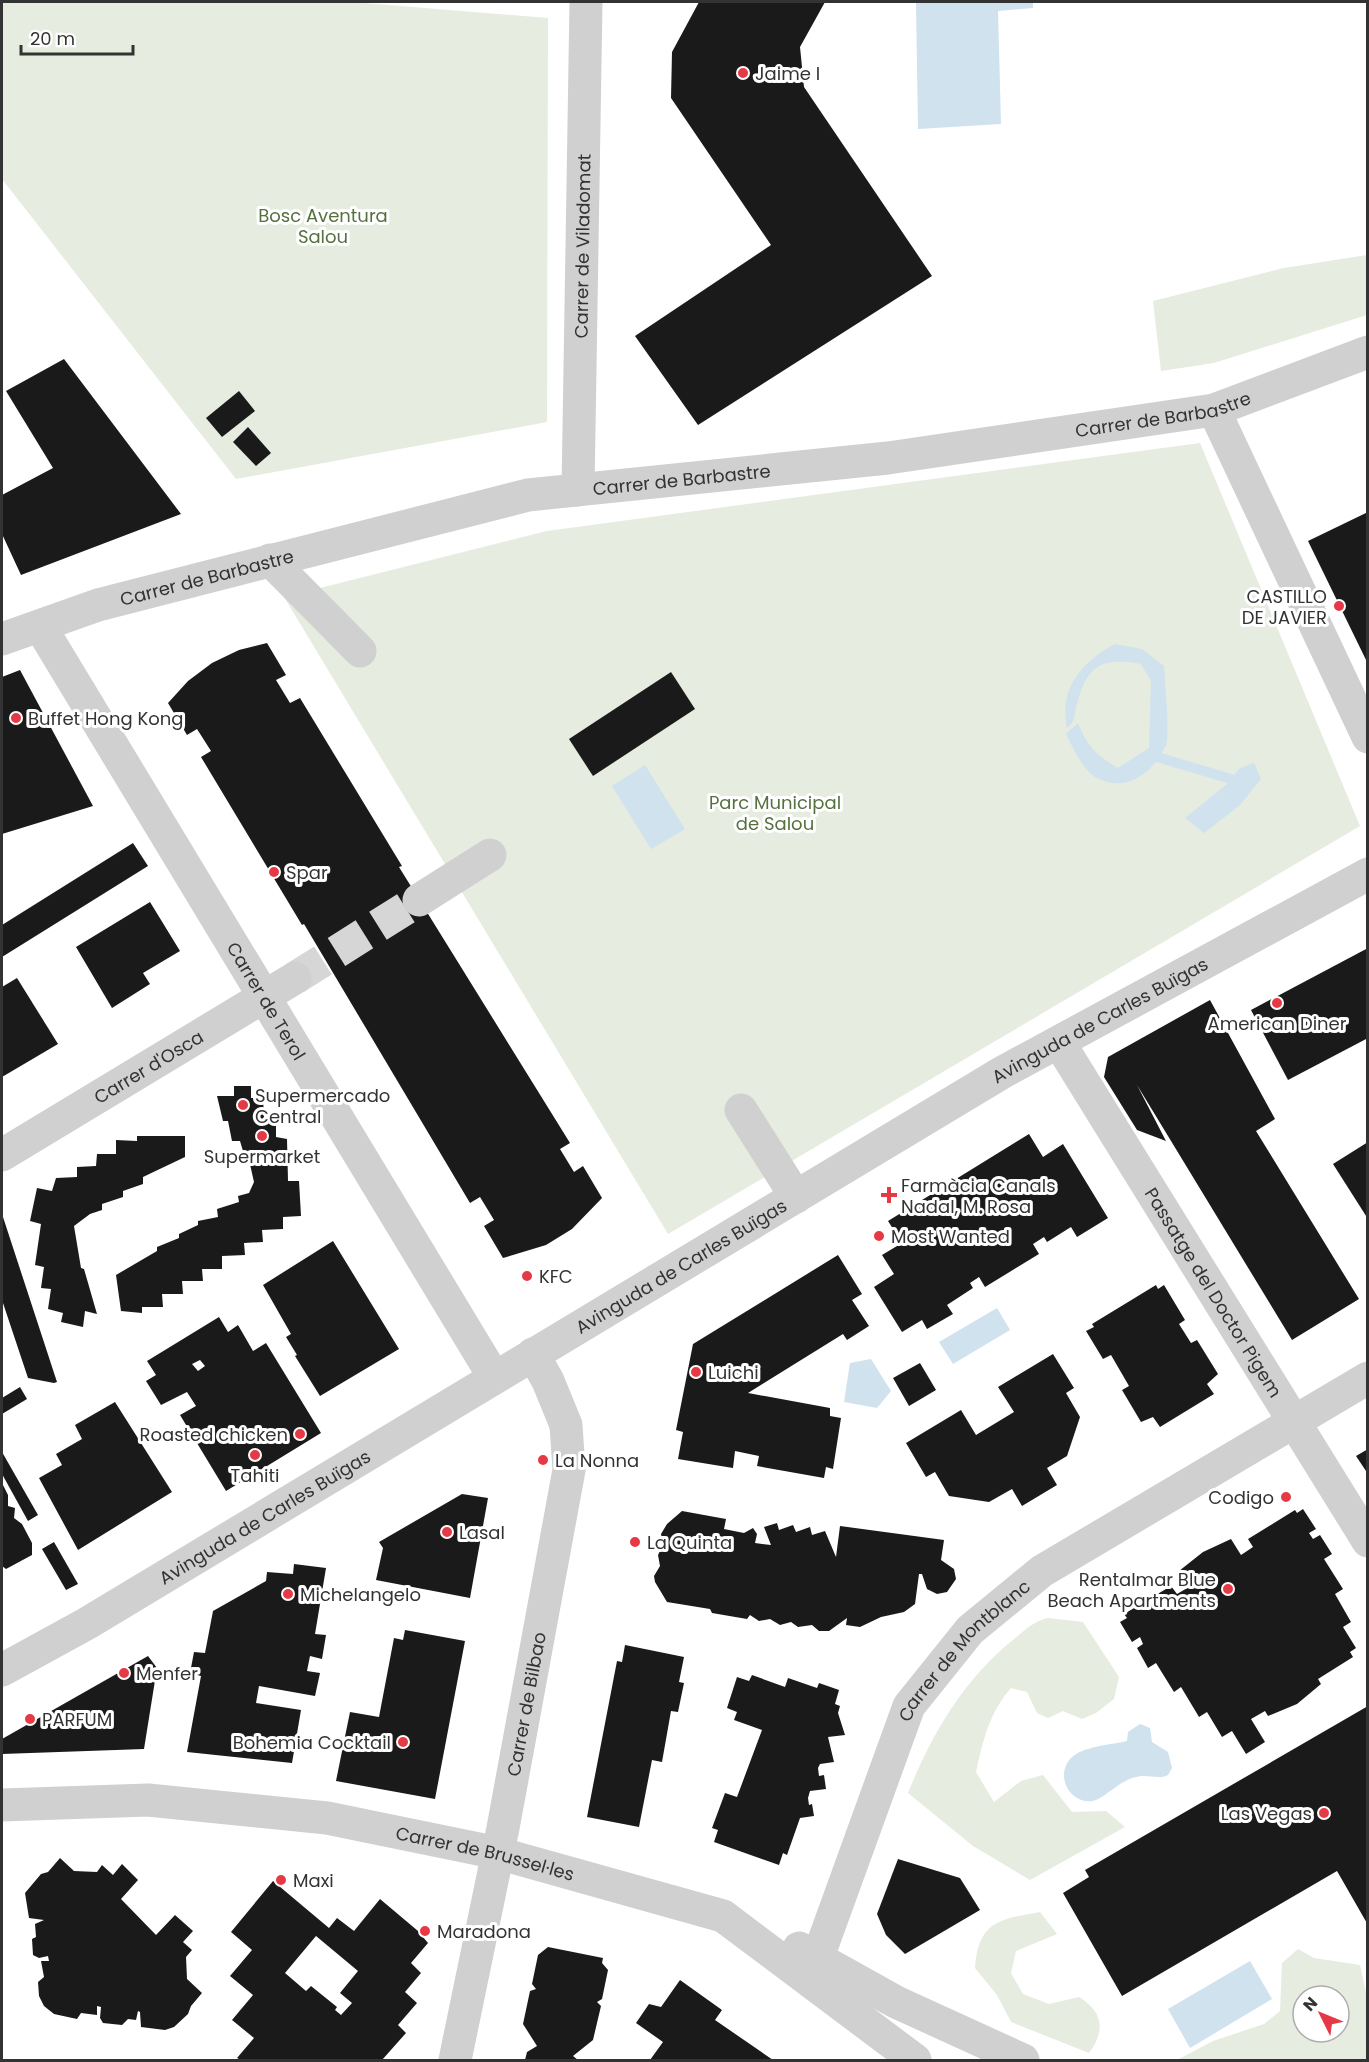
<svg xmlns="http://www.w3.org/2000/svg" width="1369" height="2062" font-family="Poppins,sans-serif">
	<rect width="100%" height="100%" fill="#fff"/>
	<g fill="#e6ecdf" fill-rule="evenodd">
		<path d="M2 2H352L548 18 547 422 236 479 2 179Z"/>
		<path d="M1367 255V315L1214 363 1161 371 1153 301 1284 268Z"/>
		<path d="M1200 443 1360 826 668 1234 284 597 547 531Z"/>
		<path d="M1048 1618 1083 1622 1119 1677 1114 1699 1096 1713 1082 1719 1063 1711 1048 1718 1037 1713 1027 1692 1011 1688C989 1713 983 1741 976 1772L994 1802 1021 1781 1043 1775 1072 1812 1106 1811 1125 1827 1030 1880 973 1846 908 1793C932 1734 963 1680 1014 1639 1025 1630 1034 1621 1048 1618Z"/>
		<path d="M1040 1912 1057 1934 1016 1951 1011 1973 1023 1994 1049 2004 1079 1997C1103 2012 1106 2030 1089 2053L1011 2022 997 1995 975 1968C978 1921 1001 1919 1040 1912Z"/>
		<path d="M1298 1949 1314 1958 1360 1965 1367 1997V2060H1177L1213 2041 1264 2024 1280 2011 1282 1963ZM1303 1996H1339V2032H1303Z"/>
	</g>
	<g fill="#cfe2ee">
		<path d="M916 2H1033V8L998 11 1001 124 918 129Z"/>
		<path d="M1115 644 1142 649 1164 666C1165 680 1170 736 1166 745 1153 772 1127 794 1097 778 1083 771 1073 748 1066 734L1078 723C1087 746 1097 756 1118 768L1149 748 1151 681 1141 664C1099 656 1086 667 1076 708 1074 717 1075 722 1067 728 1059 687 1082 662 1115 644Z"/>
		<path d="M1254 763 1261 779 1240 805 1204 833 1185 818 1226 785 1240 768Z"/>
		<path d="M645 765 685 829 651 849 612 786Z"/>
		<path d="M997 1308 1010 1330 953 1364 939 1342Z"/>
		<path d="M871 1359 891 1391 877 1408 844 1402 850 1363Z"/>
		<path d="M1140 1724 1150 1728 1152 1742 1168 1752 1172 1768 1168 1775C1159 1780 1147 1774 1136 1777 1118 1781 1105 1799 1092 1801 1070 1804 1055 1776 1070 1759 1082 1746 1111 1745 1127 1741L1128 1732Z"/>
		<path d="M1250 1961 1272 1999 1190 2048 1168 2009Z"/>
	</g>
	<g fill="none" stroke-linecap="round" stroke-linejoin="round">
		<path stroke="#cfe2ee" stroke-width="10" d="M1157 757 1231 779"/>
	</g>
	<g fill="#1a1a1a" fill-rule="evenodd">
		<path d="M699 2H825L800 47 804 87 932 276 698 425 635 336 771 245 671 98 672 52Z"/>
		<path d="M64 359 181 514 21 575 2 534V495L53 468 6 391Z"/>
		<path d="M239 391 255 411 222 437 206 418Z"/>
		<path d="M248 427 271 453 256 466 233 442Z"/>
		<path d="M1368 512V664L1308 541Z"/>
		<path d="M267 643 286 675 276 680 290 703 300 698 402 866 399 867 570 1143 560 1149 574 1172 583 1166 602 1198 572 1229 546 1245 503 1258 484 1226 494 1220 480 1197 470 1203 304 924 302 925 201 757 211 751 197 729 187 735 168 703 188 681 212 663 239 650Z"/>
		<path d="M20 670 93 806 2 834V677Z"/>
		<path d="M671 672 695 709 593 776 569 739Z"/>
		<path d="M133 843 148 866 2 957V925Z"/>
		<path d="M150 902 180 951 143 973 150 984 112 1008 76 947Z"/>
		<path d="M1368 948V1038L1288 1080 1251 1010Z"/>
		<path d="M17 978 58 1044 2 1077V987Z"/>
		<path d="M1210 1000 1275 1119 1256 1131 1359 1299 1292 1340 1137 1085 1166 1141 1137 1130 1104 1077 1108 1057Z"/>
		<path d="M234 1086H251V1098H263L264 1117H276V1137L287 1139 288 1181H299L301 1216 283 1217V1229L262 1230 263 1242 244 1243 245 1255 222 1256V1269H202L203 1281H182L183 1294H162L163 1307H142V1313L121 1311 116 1275 157 1251V1247L179 1238V1234L198 1225V1221L218 1217 217 1209 239 1202 238 1196 249 1193 254 1182 249 1160 246 1161 240 1141H232L228 1121H223L217 1096H234Z"/>
		<path d="M1029 1134 1043 1157 1063 1144 1108 1218 1077 1237 1071 1227 1047 1242 1044 1237 1033 1244 1039 1254 985 1287 979 1277 970 1283 973 1288 947 1305 953 1314 927 1329 922 1320 902 1332 874 1287 894 1274 882 1255 902 1243 888 1221Z"/>
		<path d="M137 1136H185V1157L143 1177V1184L123 1191V1197L102 1204V1210L90 1214 74 1226 81 1268 84 1269 97 1314 85 1311 83 1327 61 1322 63 1313 48 1309 51 1289 41 1288 44 1267 35 1265 41 1224 30 1221 37 1188 52 1191 56 1178 77 1177V1167L96 1166 97 1154H116V1140L137 1141Z"/>
		<path d="M1368 1142V1219L1333 1164Z"/>
		<path d="M2 1214 57 1382 54 1383 28 1378 2 1300Z"/>
		<path d="M333 1241 399 1349 320 1396 295 1356 297 1355 286 1337 291 1334 263 1285Z"/>
		<path d="M838 1255 862 1294 852 1300 869 1326 847 1340 843 1334 748 1393 830 1408V1416L841 1418 833 1469 826 1467 824 1478 757 1466 759 1456 735 1451 733 1468 678 1459 683 1432 676 1430 693 1344Z"/>
		<path d="M1156 1285 1158 1289 1164 1285 1185 1320 1179 1324 1191 1343 1197 1340 1218 1374 1207 1384 1214 1394 1160 1427 1153 1417 1141 1422 1122 1390 1129 1386 1111 1355 1103 1359 1086 1331 1094 1327 1092 1324Z"/>
		<path d="M219 1317 228 1332 238 1325 253 1351 266 1343 321 1433 226 1491 180 1415 196 1406 187 1392 161 1405 146 1381 156 1375 147 1361ZM200 1360 205 1366 198 1371 192 1364Z"/>
		<path d="M1053 1354 1074 1388 1066 1393 1080 1417 1067 1456 1047 1468 1057 1485 1022 1506 1012 1489 989 1502 949 1496 935 1472 926 1477 906 1443 961 1410 976 1435 1014 1412 998 1387Z"/>
		<path d="M920 1363 936 1390 909 1406 893 1378Z"/>
		<path d="M20 1387 27 1399 2 1414V1398Z"/>
		<path d="M115 1402 172 1492 78 1550 39 1478 62 1465 56 1454 82 1439 75 1425Z"/>
		<path d="M1368 1449V1474L1356 1456Z"/>
		<path d="M2 1452 38 1515 28 1521 2 1474Z"/>
		<path d="M2 1483 8 1495V1506L15 1508 14 1518 22 1524 32 1543V1555L6 1569 2 1566Z"/>
		<path d="M462 1494 488 1498 470 1598 376 1580 383 1548 379 1542Z"/>
		<path d="M1303 1509 1316 1529 1309 1533 1313 1539 1320 1535 1332 1554 1324 1559 1343 1589 1335 1594 1351 1622 1343 1627 1356 1648 1350 1652 1353 1657 1318 1679 1321 1684 1297 1704 1268 1716 1265 1711 1251 1719 1265 1742 1246 1754 1232 1731 1222 1737 1207 1712 1199 1717 1181 1687 1174 1692 1156 1663 1148 1668 1137 1648 1143 1644 1140 1637 1132 1642 1120 1622 1127 1618 1124 1614 1171 1586 1177 1594 1189 1587 1179 1571 1203 1552 1231 1539 1241 1555 1253 1547 1248 1539 1295 1510 1297 1513Z"/>
		<path d="M682 1511 726 1519 724 1529 744 1533 753 1528 757 1534 755 1543 771 1545 764 1527 777 1523 779 1530 793 1525 796 1532 810 1527 812 1535 825 1531 836 1557 840 1526 944 1540 941 1560 954 1569 956 1579 947 1592 937 1594 927 1589 922 1574H919L915 1604 904 1612 881 1617 860 1627 846 1625 847 1618 829 1631H819L812 1625 798 1627 791 1622 780 1625 770 1619 759 1621 750 1615 747 1619 712 1613 710 1609 667 1602 655 1582 654 1576 660 1566 658 1555 663 1545 661 1534 667 1524Z"/>
		<path d="M54 1542 78 1584 66 1590 42 1549Z"/>
		<path d="M294 1564 326 1568 315 1634 326 1635 322 1659 310 1656 307 1671 320 1673 315 1696 259 1686 256 1703 301 1710 292 1763 187 1752 201 1676 190 1673 194 1652 205 1653 213 1611 266 1581 267 1572 293 1574Z"/>
		<path d="M405 1630 465 1641 435 1799 336 1781 350 1712 379 1717 394 1638 403 1640Z"/>
		<path d="M625 1645 684 1657 679 1682 684 1683 678 1712 671 1711 662 1762 652 1760 639 1827 587 1817 617 1661 622 1662Z"/>
		<path d="M148 1656 157 1668 144 1749 2 1754V1739Z"/>
		<path d="M752 1675 785 1687 788 1678 817 1688 819 1683 839 1690 835 1704 840 1706 838 1713 845 1735 828 1737 834 1762 820 1764 818 1768 819 1776 824 1775 826 1789 810 1791 808 1798 809 1805 812 1804 814 1816 800 1818 787 1855 783 1853 779 1865 714 1842 718 1830 712 1828 725 1793 737 1797 762 1730 734 1720 737 1712 727 1708 737 1677 749 1681Z"/>
		<path d="M1368 1706V1925L1337 1871 1122 1996 1063 1893 1089 1877 1085 1870Z"/>
		<path d="M60 1858 74 1871 97 1872 102 1865 113 1875 122 1864 138 1880 121 1899 156 1935 175 1915 193 1931 183 1942 192 1950 186 1957 187 1979 202 1993 191 2006 188 2014 174 2027 165 2030 141 2027 140 2012 138 2011 136 2020 128 2019 122 2025 103 2023 100 2018 101 2007 97 2006V2015L81 2013 77 2019 54 2014 44 2006 39 1996 38 1982 44 1977 41 1961H49L48 1956 39 1958 33 1955 32 1939 36 1937 35 1924 44 1920 29 1918 25 1893 41 1874 48 1872Z"/>
		<path d="M898 1859 960 1878 980 1910 905 1954 886 1935 877 1914Z"/>
		<path d="M273 1881 329 1928 337 1918 354 1931 380 1899 418 1931 428 1943 411 1963 421 1973 405 1992 417 2003 398 2025 406 2033 382 2060H241L237 2058 254 2038 232 2020 253 1995 230 1976 252 1950 231 1932ZM316 1936 358 1971 340 1993 352 2003 341 2015 335 2010 337 2007 311 1986 306 1991 285 1973Z"/>
		<path d="M548 1947 603 1958 602 1963 608 1970 602 1999 597 2002 601 2006 593 2040 573 2056 578 2060H525L527 2052 537 2046 523 2024 530 1991 536 1989 532 1984 538 1955Z"/>
		<path d="M680 1980 722 2010 715 2020 773 2060H650L663 2042 636 2023 649 2004 661 2007Z"/>
	</g>
	<g fill="none" stroke-linecap="round" stroke-linejoin="round">
		<path stroke="#d6d6d6" stroke-width="33" stroke-dasharray="33 16" stroke-linecap="butt" d="M295 978 419 900"/>
		<g stroke="#d0d0d0" stroke-width="33">
			<path d="M1214 410 1368 737"/>
			<path id="s1" d="M578 490 586 2"/>
			<path d="M270 560 360 651"/>
			<path id="s2" d="M40 626 494 1377"/>
			<path id="s3" d="M2 639 98 605 528 495 888 458 1214 410 1368 352"/>
			<path d="M419 900 490 855"/>
			<path id="s4" d="M1060 1044 1368 1541"/>
			<path d="M741 1110 796 1197"/>
			<path id="s5" d="M2 1155 295 978"/>
			<path id="s6" d="M2 1670 86 1624 1003 1072 1368 874"/>
			<path id="s7" d="M2 1805 148 1800 327 1818 498 1853 723 1916 915 2060"/>
			<path d="M799 1948 896 2002 1023 2060"/>
			<path id="s8" d="M818 1957 909 1706 970 1630 1042 1571 1368 1378"/>
			<path id="s9" d="M455 2060 503 1828 569 1470 566 1425 548 1381 533 1354"/>
		</g>
	</g>
	<g fill="#e63946" stroke="#fff" stroke-width="2">
		<circle cx="743" cy="73" r="6"/>
		<circle cx="1339" cy="606" r="6"/>
		<circle cx="16" cy="718" r="6"/>
		<circle cx="274" cy="872" r="6"/>
		<circle cx="1277" cy="1003" r="6"/>
		<circle cx="243" cy="1105" r="6"/>
		<circle cx="262" cy="1136" r="6"/>
		<path d="M886 1186h6v6h6v6h-6v6h-6v-6h-6v-6h6z"/>
		<circle cx="879" cy="1236" r="6"/>
		<circle cx="527" cy="1276" r="6"/>
		<circle cx="696" cy="1372" r="6"/>
		<circle cx="300" cy="1434" r="6"/>
		<circle cx="255" cy="1455" r="6"/>
		<circle cx="543" cy="1460" r="6"/>
		<circle cx="1286" cy="1497" r="6"/>
		<circle cx="447" cy="1532" r="6"/>
		<circle cx="635" cy="1542" r="6"/>
		<circle cx="1228" cy="1589" r="6"/>
		<circle cx="288" cy="1594" r="6"/>
		<circle cx="124" cy="1673" r="6"/>
		<circle cx="30" cy="1719" r="6"/>
		<circle cx="403" cy="1742" r="6"/>
		<circle cx="1324" cy="1813" r="6"/>
		<circle cx="281" cy="1880" r="6"/>
		<circle cx="425" cy="1931" r="6"/>
	</g>
	<g text-anchor="middle" dominant-baseline="central" stroke-width="6" stroke-linejoin="round" paint-order="stroke">
		<g font-size="18" fill="#333" stroke="#fff" text-anchor="start">
			<text x="755" y="73">Jaime I</text>
			<text x="1327" y="596" text-anchor="end">CASTILLO<tspan x="1327" dy="21">DE JAVIER</tspan></text>
			<text x="28" y="718">Buffet Hong Kong</text>
			<text x="286" y="872">Spar</text>
			<text x="1277" y="1023" text-anchor="middle">American Diner</text>
			<text x="255" y="1095">Supermercado<tspan x="255" dy="21">Central</tspan></text>
			<text x="262" y="1156" text-anchor="middle">Supermarket</text>
			<text x="901" y="1185">Farmàcia Canals<tspan x="901" dy="21">Nadal, M. Rosa</tspan></text>
			<text x="891" y="1236">Most Wanted</text>
			<text x="539" y="1276">KFC</text>
			<text x="708" y="1372">Luichi</text>
			<text x="288" y="1434" text-anchor="end">Roasted chicken</text>
			<text x="555" y="1460">La Nonna</text>
			<text x="255" y="1475" text-anchor="middle">Tahiti</text>
			<text x="1274" y="1497" text-anchor="end">Codigo</text>
			<text x="459" y="1532">Lasal</text>
			<text x="647" y="1542">La Quinta</text>
			<text x="1216" y="1579" text-anchor="end">Rentalmar Blue<tspan x="1216" dy="21">Beach Apartments</tspan></text>
			<text x="300" y="1594">Michelangelo</text>
			<text x="136" y="1673">Menfer</text>
			<text x="42" y="1719">PARFUM</text>
			<text x="391" y="1742" text-anchor="end">Bohemia Cocktail</text>
			<text x="1312" y="1813" text-anchor="end">Las Vegas</text>
			<text x="293" y="1880">Maxi</text>
			<text x="437" y="1931">Maradona</text>
		</g>
		<g font-size="18" fill="#56703f" stroke="#fff">
			<text x="323" y="215">Bosc Aventura<tspan x="323" dy="21">Salou</tspan></text>
			<text x="775" y="802">Parc Municipal<tspan x="775" dy="21">de Salou</tspan></text>
		</g>
		<g font-size="18" fill="#333" stroke="#fff">
			<text stroke="none"><textPath href="#s1" startOffset="244">Carrer de Viladomat</textPath></text>
			<text stroke="none"><textPath href="#s3" startOffset="1186">Carrer de Barbastre</textPath></text>
			<text stroke="none"><textPath href="#s3" startOffset="700">Carrer de Barbastre</textPath></text>
			<text stroke="none"><textPath href="#s3" startOffset="214">Carrer de Barbastre</textPath></text>
			<text stroke="none"><textPath href="#s2" startOffset="438">Carrer de Terol</textPath></text>
			<text stroke="none"><textPath href="#s6" startOffset="1276">Avinguda de Carles Buïgas</textPath></text>
			<text stroke="none"><textPath href="#s5" startOffset="171">Carrer d'Osca</textPath></text>
			<text stroke="none"><textPath href="#s6" startOffset="790">Avinguda de Carles Buïgas</textPath></text>
			<text stroke="none"><textPath href="#s4" startOffset="292">Passatge del Doctor Pigem</textPath></text>
			<text stroke="none"><textPath href="#s6" startOffset="304">Avinguda de Carles Buïgas</textPath></text>
			<text stroke="none"><textPath href="#s8" startOffset="345">Carrer de Montblanc</textPath></text>
			<text stroke="none"><textPath href="#s9" startOffset="363">Carrer de Bilbao</textPath></text>
			<text stroke="none"><textPath href="#s7" startOffset="488">Carrer de Brussel·les</textPath></text>
		</g>
	</g>
	<rect width="1369" height="2062" fill="none" stroke="#333333" stroke-width="6"/>
	<g transform="translate(1321 2014) rotate(313)"><circle r="28" fill="#ffffff" stroke="#adadad" stroke-width="1.5"/>
	<path d="M0-4.5L10 22L0 15L-10 22Z" fill="#e63946"/>
	<text y="-9" font-size="16" font-weight="bold" text-anchor="middle" fill="#333333">N</text>
	</g>
	<path d="M21 45v9h112v-9" fill="none" stroke="#333333" stroke-width="3"/>
	<text x="30" y="45" font-size="18" fill="#333333" stroke="#ffffff" stroke-width="4.5" paint-order="stroke">20 m</text>
</svg>
